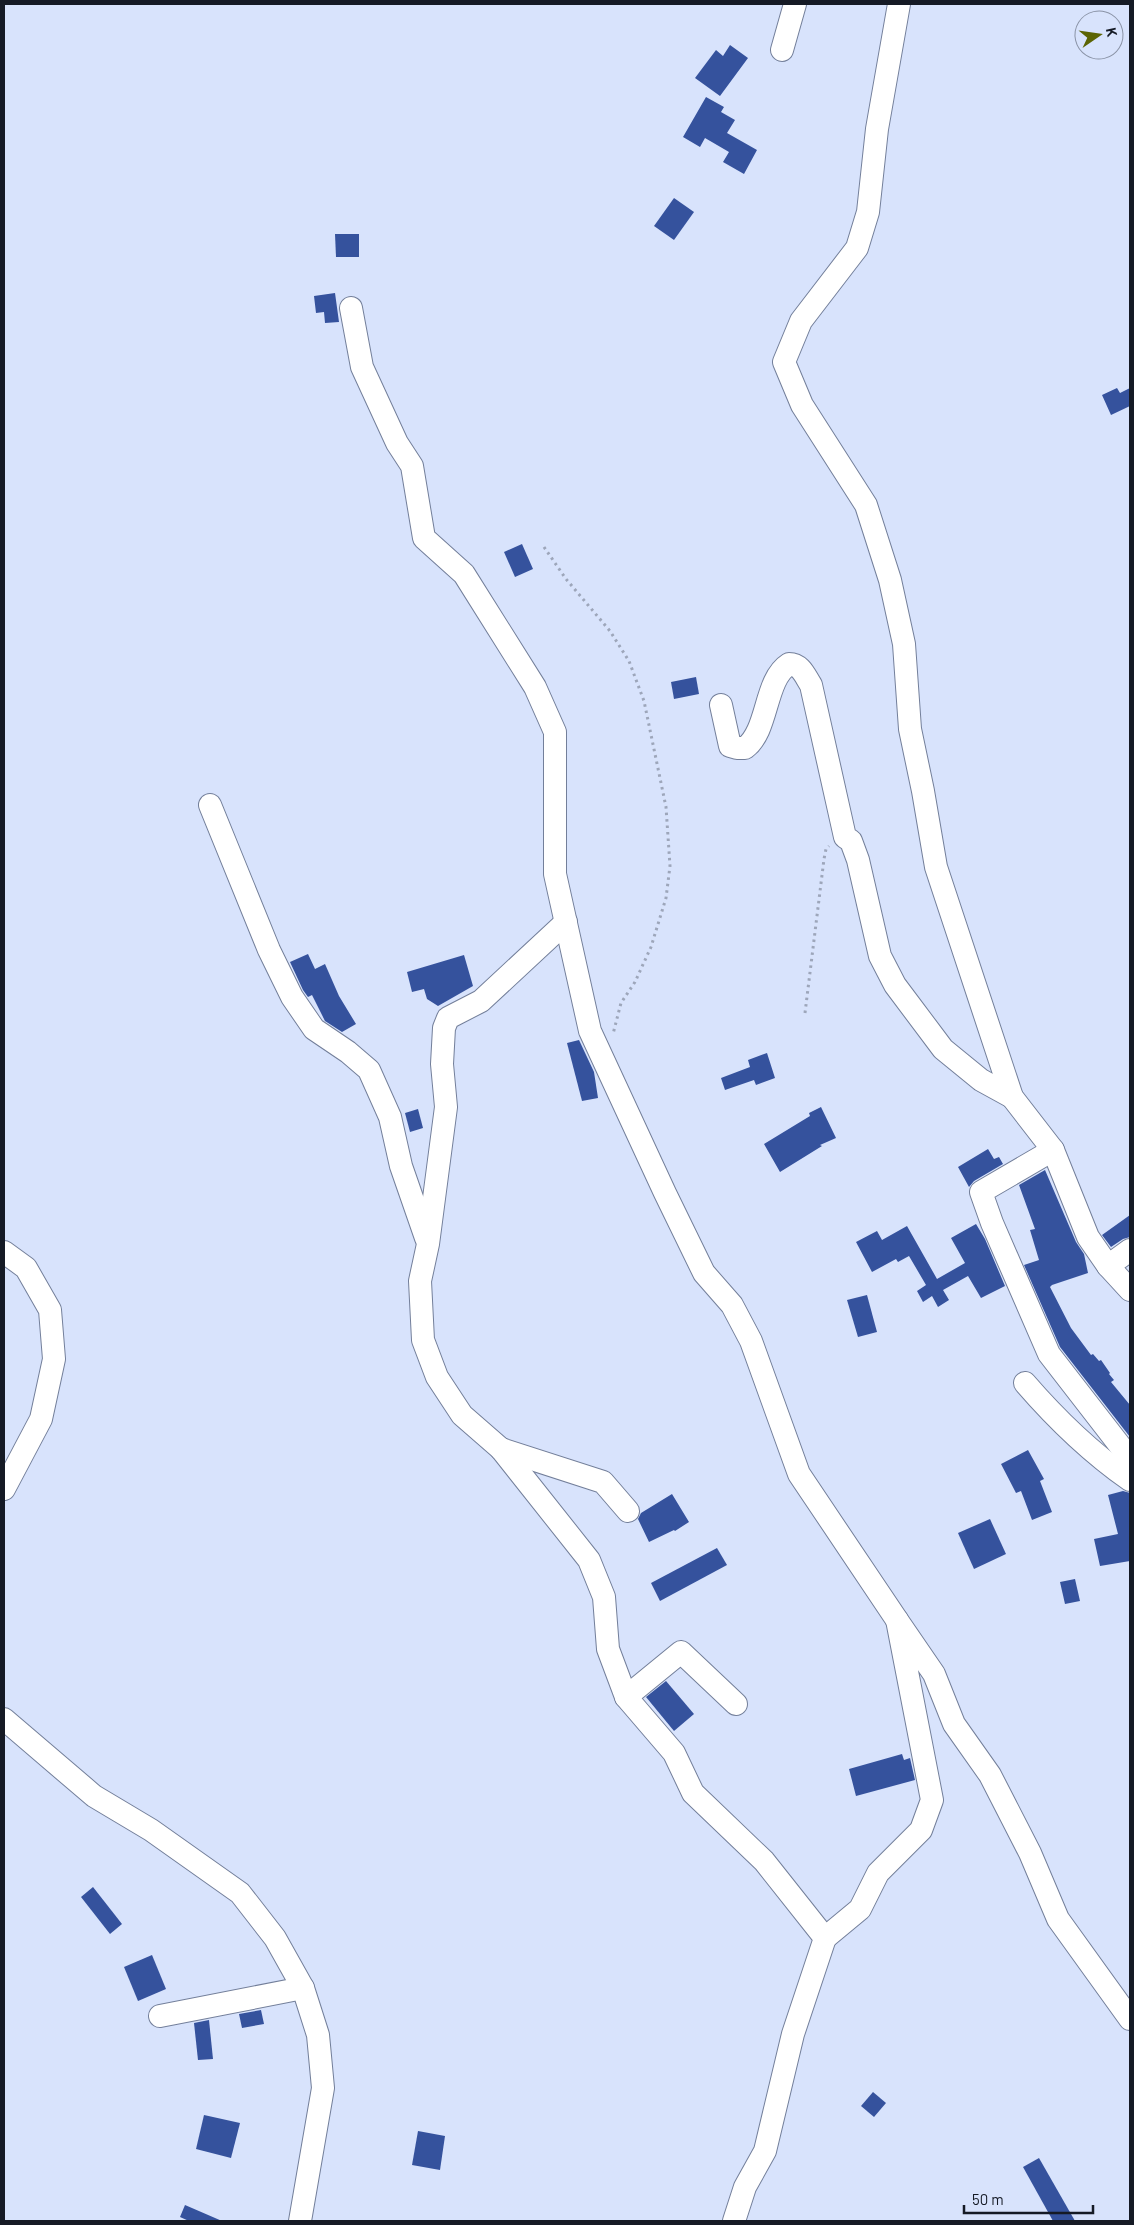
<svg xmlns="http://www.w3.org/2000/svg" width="1134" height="2225" font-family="Barlow,sans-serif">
	<rect width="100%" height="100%" fill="#d8e3fc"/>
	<g fill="#35529d">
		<path d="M730 45 748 58 720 96 695 78 716 50 723 56Z"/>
		<path d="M706 97 724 107 721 112 735 120 727 133 757 150 744 174 723 162 729 152 705 138 700 147 683 137Z"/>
		<path d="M674 198 694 212 674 240 654 226Z"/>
		<path d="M335 234H359V257H336Z"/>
		<path d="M335 293 339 322 325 323 324 312 316 313 314 296Z"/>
		<path d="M1117 388 1120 393 1130 388V406L1111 415 1102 395Z"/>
		<path d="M522 544 533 569 515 577 504 552Z"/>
		<path d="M696 677 699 694 674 699 671 682Z"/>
		<path d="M308 954 315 969 325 964 339 996 356 1024 342 1032 325 1021 312 995 308 997 303 990 290 962Z"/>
		<path d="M464 955 473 986 438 1006 427 999 424 989 412 992 407 972Z"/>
		<path d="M579 1040 594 1072 598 1098 582 1101 567 1043Z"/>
		<path d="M767 1053 775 1078 756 1085 754 1080 725 1090 721 1078 750 1067 748 1060Z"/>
		<path d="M821 1107 836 1138 820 1145 822 1146 780 1172 764 1144 810 1116 809 1113Z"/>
		<path d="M418 1109 423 1128 410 1132 405 1113Z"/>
		<path d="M988 1149 994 1159 999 1157 1003 1164 974 1181 969 1187 958 1167Z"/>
		<path d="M1045 1170 1076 1242 1084 1254 1088 1273 1052 1285 1050 1287 1071 1328 1091 1355 1093 1354 1099 1361 1101 1360 1110 1373 1109 1374 1114 1380 1111 1382 1130 1405V1437L1060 1347 1024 1265 1039 1260 1030 1230 1035 1229 1019 1185Z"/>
		<path d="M1130 1215V1237L1123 1239 1111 1247 1102 1235Z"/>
		<path d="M976 1224 985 1239 1005 1286 981 1298 968 1276 943 1290 949 1300 938 1307 932 1296 923 1302 917 1291 926 1285 909 1256 898 1262 896 1259 872 1272 856 1242 877 1231 882 1240 907 1226 937 1279 965 1263 951 1238Z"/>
		<path d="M867 1295 877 1332 858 1337 847 1300Z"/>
		<path d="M1028 1450 1044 1479 1040 1481 1052 1512 1032 1520 1021 1491 1016 1493 1001 1464Z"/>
		<path d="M1123 1491 1130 1493V1561L1100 1566 1094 1539 1118 1534 1108 1495Z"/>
		<path d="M672 1494 689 1522 675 1531 674 1530 649 1542 638 1519 641 1513Z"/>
		<path d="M990 1519 1006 1554 974 1569 958 1533Z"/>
		<path d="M717 1548 727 1565 660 1601 651 1583Z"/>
		<path d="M1075 1579 1080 1601 1065 1604 1060 1582Z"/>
		<path d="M666 1681 694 1714 674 1731 646 1697Z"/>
		<path d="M902 1754 904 1760 910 1758 915 1780 856 1796 849 1769Z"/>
		<path d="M93 1887 122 1924 110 1934 81 1897Z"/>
		<path d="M152 1955 166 1989 138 2001 124 1967Z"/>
		<path d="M261 2010 264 2024 242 2028 239 2014Z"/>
		<path d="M209 2020 213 2059 198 2060 194 2023Z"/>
		<path d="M873 2092 886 2103 874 2117 861 2106Z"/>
		<path d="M204 2115 240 2123 231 2158 196 2149Z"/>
		<path d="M418 2131 445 2136 440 2170 412 2165Z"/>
		<path d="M1039 2158 1075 2221H1053L1023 2167Z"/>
		<path d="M185 2205 222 2221H189L180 2217Z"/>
	</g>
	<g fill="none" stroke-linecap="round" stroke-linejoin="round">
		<defs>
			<g id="minor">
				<path d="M899 4 877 129 868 212 857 248 801 321 784 362 802 405 866 505 890 580 904 644 910 729 923 791 936 867 1012 1097 1053 1150 1088 1237 1108 1266 1130 1290"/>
				<path d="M782 50 795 4"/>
				<path d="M351 308 362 367 397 443 412 466 424 538 464 574 535 687 555 732V874L590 1031 665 1193 704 1273 732 1305 751 1341 799 1474 897 1620"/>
				<path d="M721 705 730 746 737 748H745C769 730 764 680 789 664 801 664 805 676 811 685L845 837 851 841 858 860 880 956 895 985 943 1049 981 1080 1012 1097"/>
				<path d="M210 805 269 950 292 997 314 1029 348 1052 369 1070 390 1117 401 1166 426 1238"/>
				<path d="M566 922 481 1001 448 1018 444 1028 442 1064 446 1107 428 1244 420 1281 423 1340 437 1377 462 1415 501 1449 589 1560 604 1597 608 1649 626 1697 674 1753 693 1793 764 1861 825 1938 793 2034 765 2151 745 2187 734 2221"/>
				<path d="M1053 1150 981 1192 992 1223 1049 1354 1128 1456"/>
				<path d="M4 1252 26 1268 50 1310 54 1359 41 1419 4 1489"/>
				<path d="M1108 1266 1130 1250"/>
				<path d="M1025 1383C1057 1420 1090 1452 1130 1480"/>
				<path d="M501 1449 603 1482 628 1511"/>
				<path d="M626 1697 681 1652 736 1704"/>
				<path d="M4 1719 94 1796 151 1830 240 1893 275 1938 303 1988 318 2035 323 2088 300 2221"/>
				<path d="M825 1938 860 1909 878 1873 921 1830 932 1800 897 1620 934 1674 954 1724 990 1775 1030 1853 1058 1919 1130 2019"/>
				<path d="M160 2016 303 1988"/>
			</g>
		</defs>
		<use href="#minor" stroke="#737f9a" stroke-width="24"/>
		<g stroke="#9da6ba" stroke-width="3" stroke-dasharray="2.5 4" stroke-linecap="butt">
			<path d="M544 547 566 579 610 631 629 661 644 701 666 807 670 866 666 898 651 947 635 982 621 1003 613 1034"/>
			<path d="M805 1013 824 859 826 849 829 846"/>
		</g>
		<use href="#minor" stroke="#fff" stroke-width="22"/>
	</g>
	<rect width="1134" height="2225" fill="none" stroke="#151a25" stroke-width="10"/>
	<g transform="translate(1099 35) rotate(77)"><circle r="24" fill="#d8e3fc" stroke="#8a93a6"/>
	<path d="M0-4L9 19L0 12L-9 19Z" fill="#5b6403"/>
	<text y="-8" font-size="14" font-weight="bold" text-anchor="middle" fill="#151a25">K</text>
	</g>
	<path d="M964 2205v8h129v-8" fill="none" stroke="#151a25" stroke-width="2.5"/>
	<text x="972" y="2205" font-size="15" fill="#151a25" stroke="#d8e3fc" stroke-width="4" paint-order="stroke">50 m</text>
</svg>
